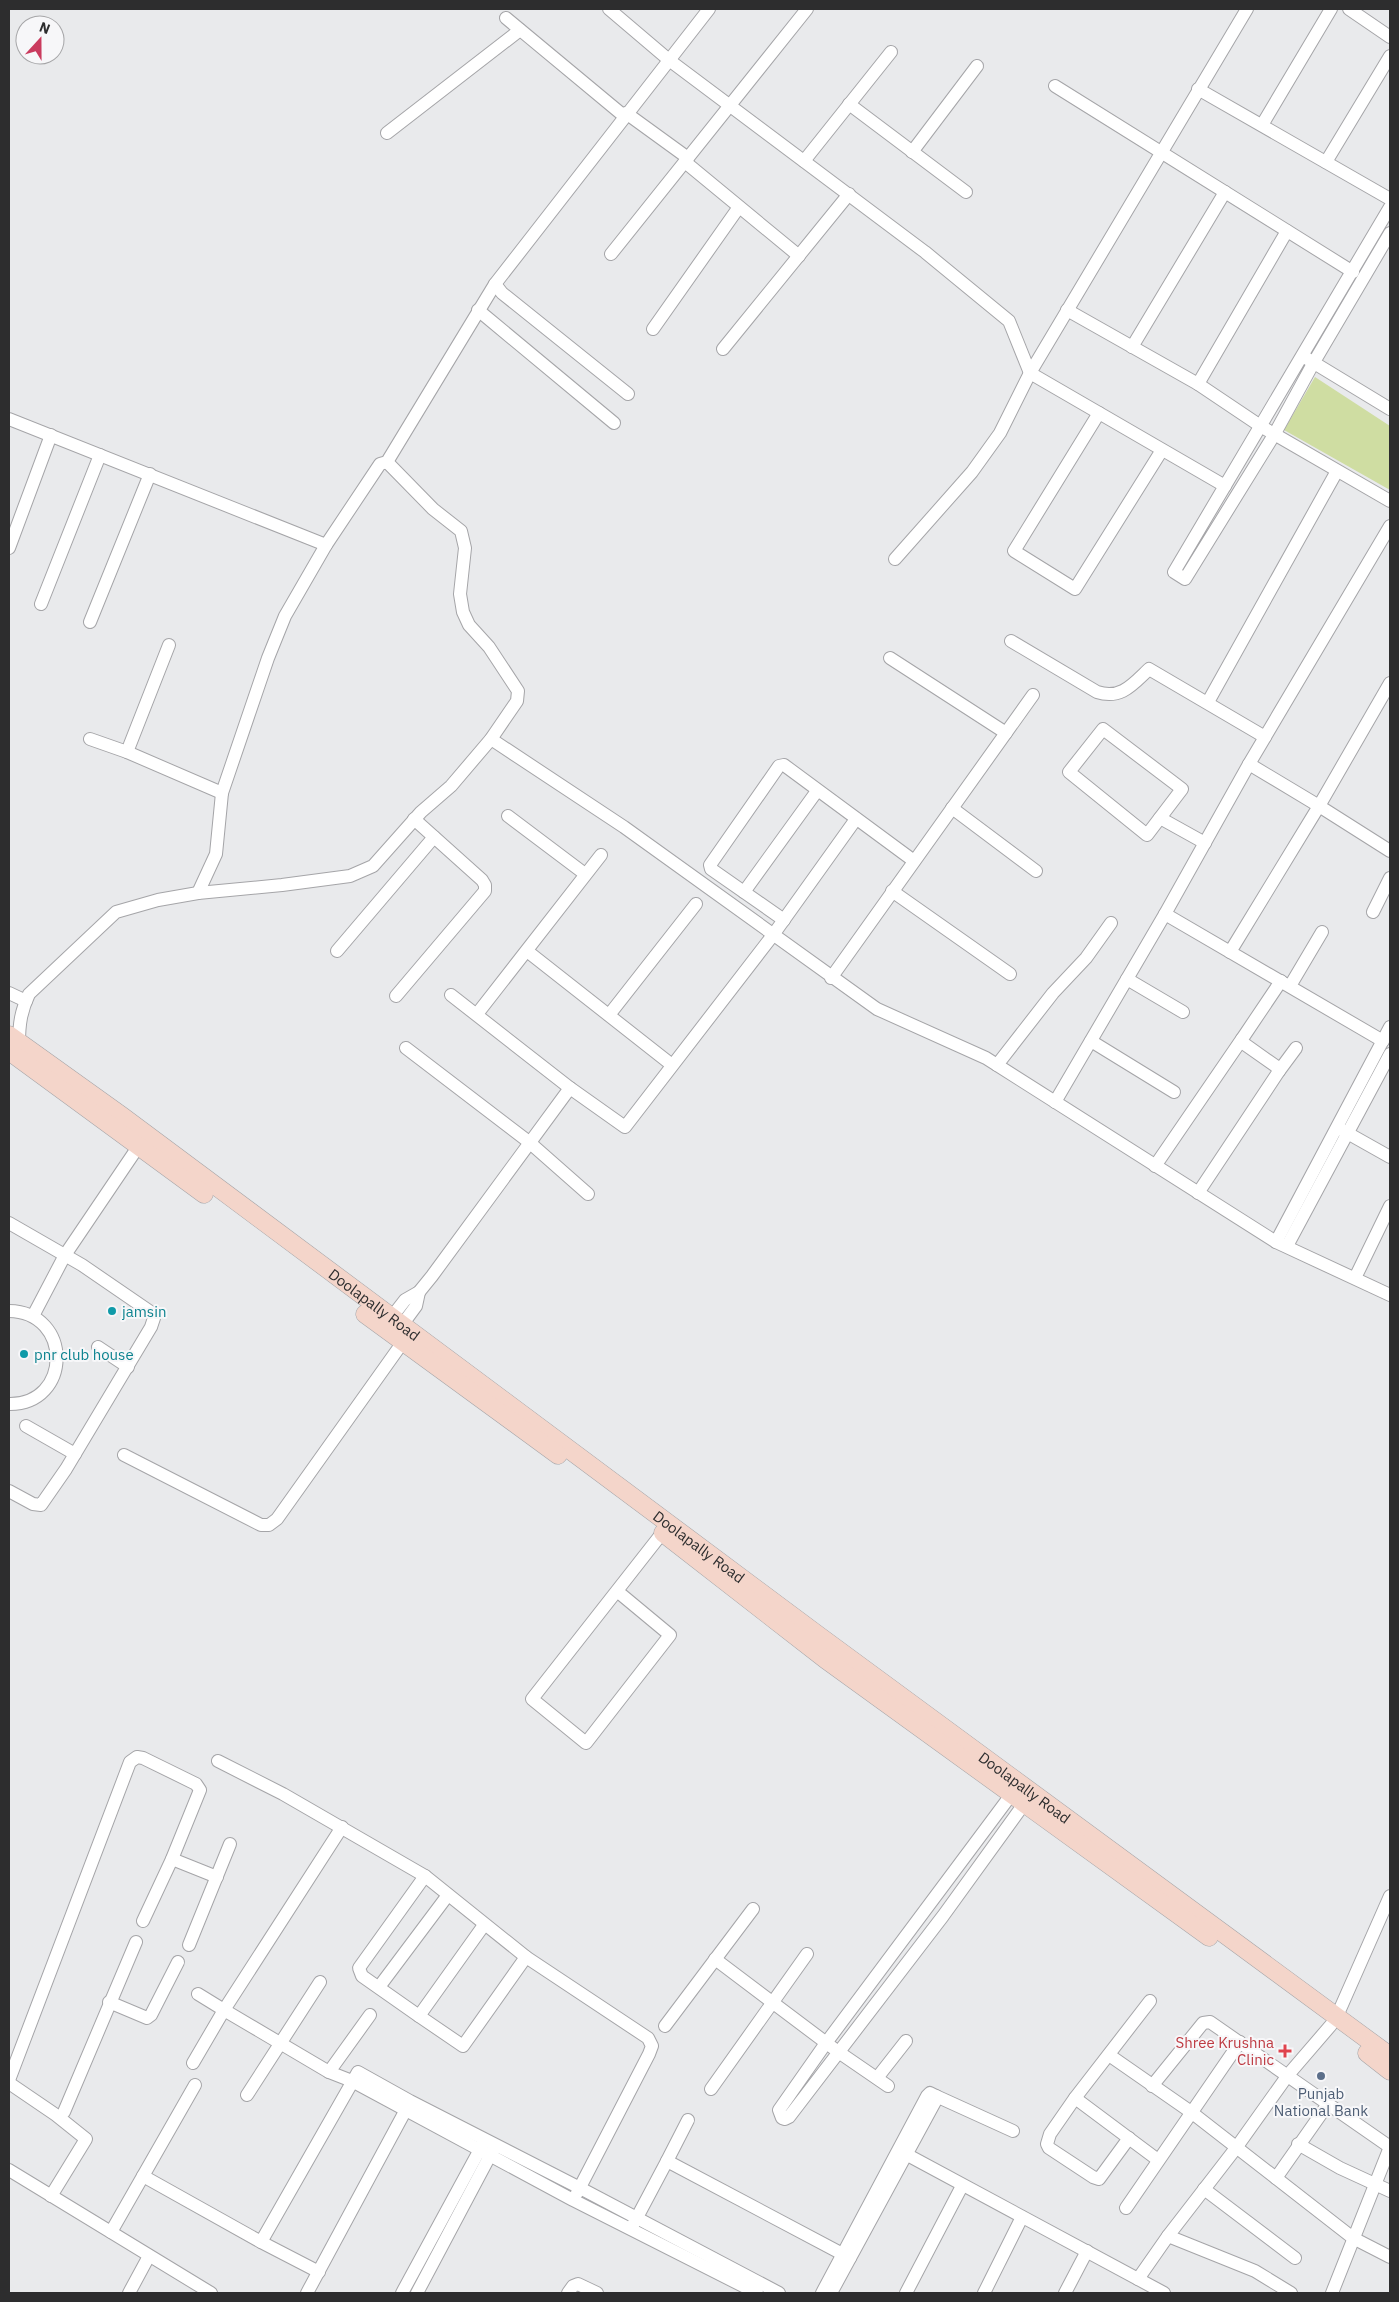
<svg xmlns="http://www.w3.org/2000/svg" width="1399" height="2302" font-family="'IBM Plex Sans',sans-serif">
	<rect width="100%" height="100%" fill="#e9eaec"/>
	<path fill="#cfdda2" d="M1315 377 1390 426V490L1284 430Z"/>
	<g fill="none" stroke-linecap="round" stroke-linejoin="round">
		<defs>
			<g id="street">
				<path d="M609 9 669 60 925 252 1009 321 1030 373 1225 486"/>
				<path d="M1349 9 1390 37"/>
				<path d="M506 18 624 116"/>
				<path d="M1055 86 1353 272"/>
				<path d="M1198 89 1390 199"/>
				<path d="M849 104 966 192"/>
				<path d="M626 113 688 158"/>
				<path d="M1262 125 1331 9"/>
				<path d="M387 133 520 30"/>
				<path d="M912 152 977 66"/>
				<path d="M804 161 891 52"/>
				<path d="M685 162 799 256"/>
				<path d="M1326 162 1390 56"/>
				<path d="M1390 207 1174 572 1185 579 1274 435 1314 362 1390 233"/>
				<path d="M611 254 807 9"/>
				<path d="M495 284 502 293 628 394"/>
				<path d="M478 310 614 423"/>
				<path d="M1067 310 1198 384 1262 427 1390 501"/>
				<path d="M653 329 739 207"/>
				<path d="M1132 347 1225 192"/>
				<path d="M723 349 849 194"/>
				<path d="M1306 358 1390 409"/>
				<path d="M1198 384 1287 231"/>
				<path d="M1099 413 1014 551 1075 589 1162 450"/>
				<path d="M9 419 326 545"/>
				<path d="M9 548 51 435"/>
				<path d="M895 559 972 472 1000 433 1030 373 1247 9"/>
				<path d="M41 604 100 455"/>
				<path d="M90 622 150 474"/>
				<path d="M1011 641 1097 692C1121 700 1133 684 1149 669L1265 737"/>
				<path d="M890 658 1006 733"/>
				<path d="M1390 683 1319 806 1390 851"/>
				<path d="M1208 702 1337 471"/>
				<path d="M1103 729 1182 789 1147 835 1069 772Z"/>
				<path d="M90 739 127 752 222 793"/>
				<path d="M491 739 624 827 877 1009 986 1058 1276 1242 1390 1295"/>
				<path d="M127 752 169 645"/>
				<path d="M952 808 1036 871"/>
				<path d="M508 816 585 874"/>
				<path d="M1160 818 1205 843"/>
				<path d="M892 891 1010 974"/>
				<path d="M744 892 817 791"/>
				<path d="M198 893 216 854 222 793 268 658 285 616 326 545 380 464 387 462 495 284 709 9"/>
				<path d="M1373 912 1390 878"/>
				<path d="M1165 914 1383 1041"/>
				<path d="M784 920 711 869 710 865 779 766 784 765 914 861"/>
				<path d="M337 951 434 837"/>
				<path d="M527 951 672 1065"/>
				<path d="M1230 952 1319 806 1249 764"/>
				<path d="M831 978 1033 695"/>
				<path d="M1127 979 1183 1012"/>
				<path d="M1290 986 1322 932"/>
				<path d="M9 993 26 1001"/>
				<path d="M451 995 570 1088 625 1127 773 935 856 819"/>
				<path d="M396 996 485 891V885L482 880 414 819"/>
				<path d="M477 1014 601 855"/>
				<path d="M609 1015 696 904"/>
				<path d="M1091 1041 1174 1092"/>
				<path d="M19 1043C19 1024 21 1011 29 994L116 912 158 900 198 893 282 885 350 876 373 866 421 812 451 786 491 739 517 701 518 691 489 647 469 625 463 612 460 594 465 548 461 531 433 509 387 462"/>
				<path d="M406 1048 529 1142 588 1194"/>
				<path d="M997 1065 1053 993 1086 958 1111 923"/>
				<path d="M1279 1071 1296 1048"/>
				<path d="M1055 1102 1165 914 1249 764 1390 526"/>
				<path d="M1342 1130 1390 1157"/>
				<path d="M1155 1166 1242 1039"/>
				<path d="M1198 1193 1279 1071 1277 1067 1243 1043 1242 1039 1281 981"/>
				<path d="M9 1223 82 1265 152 1313 154 1318 151 1327 66 1469 41 1505 33 1504 9 1491"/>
				<path d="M1276 1242 1390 1027"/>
				<path d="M1287 1246 1390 1054"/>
				<path d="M1355 1278 1390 1206"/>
				<path d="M9 1311C73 1312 72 1405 9 1404"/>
				<path d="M33 1316 65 1255 138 1147"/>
				<path d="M391 1318 405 1300 419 1292 432 1276 570 1088"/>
				<path d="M402 1325 416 1306 419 1292"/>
				<path d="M98 1347 128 1367"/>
				<path d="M26 1426 75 1454"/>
				<path d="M124 1455 261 1525H269L277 1519 403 1342"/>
				<path d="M617 1591 670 1635 586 1743 532 1699 663 1532"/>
				<path d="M218 1761 283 1794 425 1876 526 1957 648 2038 652 2046 649 2054 577 2193"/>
				<path d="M1011 1795 826 2043 779 2110 782 2118 785 2119 789 2117 943 1916 1024 1804"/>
				<path d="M342 1827 224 2010 329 2072 352 2081 573 2200 757 2293"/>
				<path d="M172 1859 217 1877"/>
				<path d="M484 1925 419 2016 463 2046 526 1957"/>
				<path d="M189 1945 230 1844"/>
				<path d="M715 1959 837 2051 888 2086"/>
				<path d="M379 1987 448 1895"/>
				<path d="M109 2002 147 2018 151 2015 178 1962"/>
				<path d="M419 2016 362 1976 359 1968 425 1876"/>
				<path d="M1337 2016 1390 1896"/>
				<path d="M665 2026 753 1909"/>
				<path d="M1109 2055 1191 2112 1353 2238 1390 2257"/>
				<path d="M193 2063 224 2010 198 1994"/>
				<path d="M329 2072 370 2015"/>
				<path d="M877 2078 906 2041"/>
				<path d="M9 2080 130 1762 137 1757 143 1758 196 1784 200 1790 172 1859 143 1921"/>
				<path d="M9 2083 56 2115 86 2139 51 2196"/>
				<path d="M1152 2086 1203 2023 1210 2022 1390 2147"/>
				<path d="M711 2089 807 1954"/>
				<path d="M247 2095 320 1982"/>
				<path d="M936 2096 1013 2131"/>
				<path d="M1075 2098 1158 2160"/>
				<path d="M64 2112 136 1942"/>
				<path d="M1129 2138 1099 2179 1093 2177 1049 2148 1047 2144 1050 2134 1075 2098 1150 2001"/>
				<path d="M1298 2144 1340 2168 1390 2191"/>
				<path d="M902 2152 1164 2293"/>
				<path d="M667 2161 688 2120"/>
				<path d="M9 2170 211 2293"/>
				<path d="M143 2176 261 2242 358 2072 410 2101 580 2188 779 2293"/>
				<path d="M1276 2178 1328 2104"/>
				<path d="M1204 2189 1295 2258"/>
				<path d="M1126 2208 1240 2042"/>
				<path d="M633 2225 667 2161 850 2258"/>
				<path d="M111 2232 195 2085"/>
				<path d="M1168 2236 1255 2271 1291 2293"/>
				<path d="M261 2242 319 2272"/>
				<path d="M1138 2279 1168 2236 1236 2148 1288 2075 1331 2025"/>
				<path d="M129 2293 149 2256"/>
				<path d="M307 2293 409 2104"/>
				<path d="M402 2293 484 2142"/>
				<path d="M417 2293 494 2148"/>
				<path d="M568 2293 573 2286 578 2284 597 2293"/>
				<path d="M822 2293 927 2096 930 2093 936 2096V2100L831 2293"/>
				<path d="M906 2293 962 2186"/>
				<path d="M984 2293 1022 2217"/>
				<path d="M1065 2293 1087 2251"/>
				<path d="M1332 2293 1390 2147"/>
			</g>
			<g id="secondary">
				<path id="s1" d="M9 1035 122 1116 818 1635 1390 2056"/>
				<path d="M9 1051 204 1194"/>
				<path d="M365 1314 558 1455"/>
				<path d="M663 1533 825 1659 1209 1937"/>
				<path d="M1367 2053 1390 2071"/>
			</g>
		</defs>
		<use href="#street" stroke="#a5a5a8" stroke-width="14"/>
		<use href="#secondary" stroke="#a5a5a8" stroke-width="19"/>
		<use href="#street" stroke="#fff" stroke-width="12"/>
		<use href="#secondary" stroke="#f4d5ca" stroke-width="18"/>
	</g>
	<g fill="#0f9aa8" stroke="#f7f7f9" stroke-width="2">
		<circle cx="112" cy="1311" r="5"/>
		<circle cx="24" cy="1354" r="5"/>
	</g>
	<path fill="#e0444e" stroke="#f7f7f9" stroke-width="2" d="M1282.5 2043.5h5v5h5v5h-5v5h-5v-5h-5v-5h5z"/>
	<circle fill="#5c6f8a" stroke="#f7f7f9" stroke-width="2" cx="1321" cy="2076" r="5"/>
	<g text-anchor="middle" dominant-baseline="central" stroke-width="4" stroke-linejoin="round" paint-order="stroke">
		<g font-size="15" fill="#2d2d2e" stroke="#f7f7f9">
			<text stroke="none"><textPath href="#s1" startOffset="454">Doolapally Road</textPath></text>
			<text stroke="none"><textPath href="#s1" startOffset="859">Doolapally Road</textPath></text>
			<text stroke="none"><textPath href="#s1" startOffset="1264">Doolapally Road</textPath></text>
		</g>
		<g font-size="15" fill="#0d838f" stroke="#f7f7f9" text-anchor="start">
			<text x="122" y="1311">jamsin</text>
			<text x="34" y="1354">pnr club house</text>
		</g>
		<g font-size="15" fill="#be3a42" stroke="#f7f7f9" text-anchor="end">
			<text x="1274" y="2042">Shree Krushna<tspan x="1274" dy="17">Clinic</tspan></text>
		</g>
		<g font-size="15" fill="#4e5e75" stroke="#f7f7f9">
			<text x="1321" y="2093">Punjab<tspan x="1321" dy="17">National Bank</tspan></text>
		</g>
	</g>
	<rect width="1399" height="2302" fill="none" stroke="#2d2d2e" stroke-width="20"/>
	<g transform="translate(40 40) rotate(21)"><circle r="24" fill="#f7f7f9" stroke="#a6a6a8"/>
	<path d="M0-4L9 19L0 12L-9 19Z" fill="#ca3b5e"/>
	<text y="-8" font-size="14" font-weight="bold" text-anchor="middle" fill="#2d2d2e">N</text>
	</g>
</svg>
